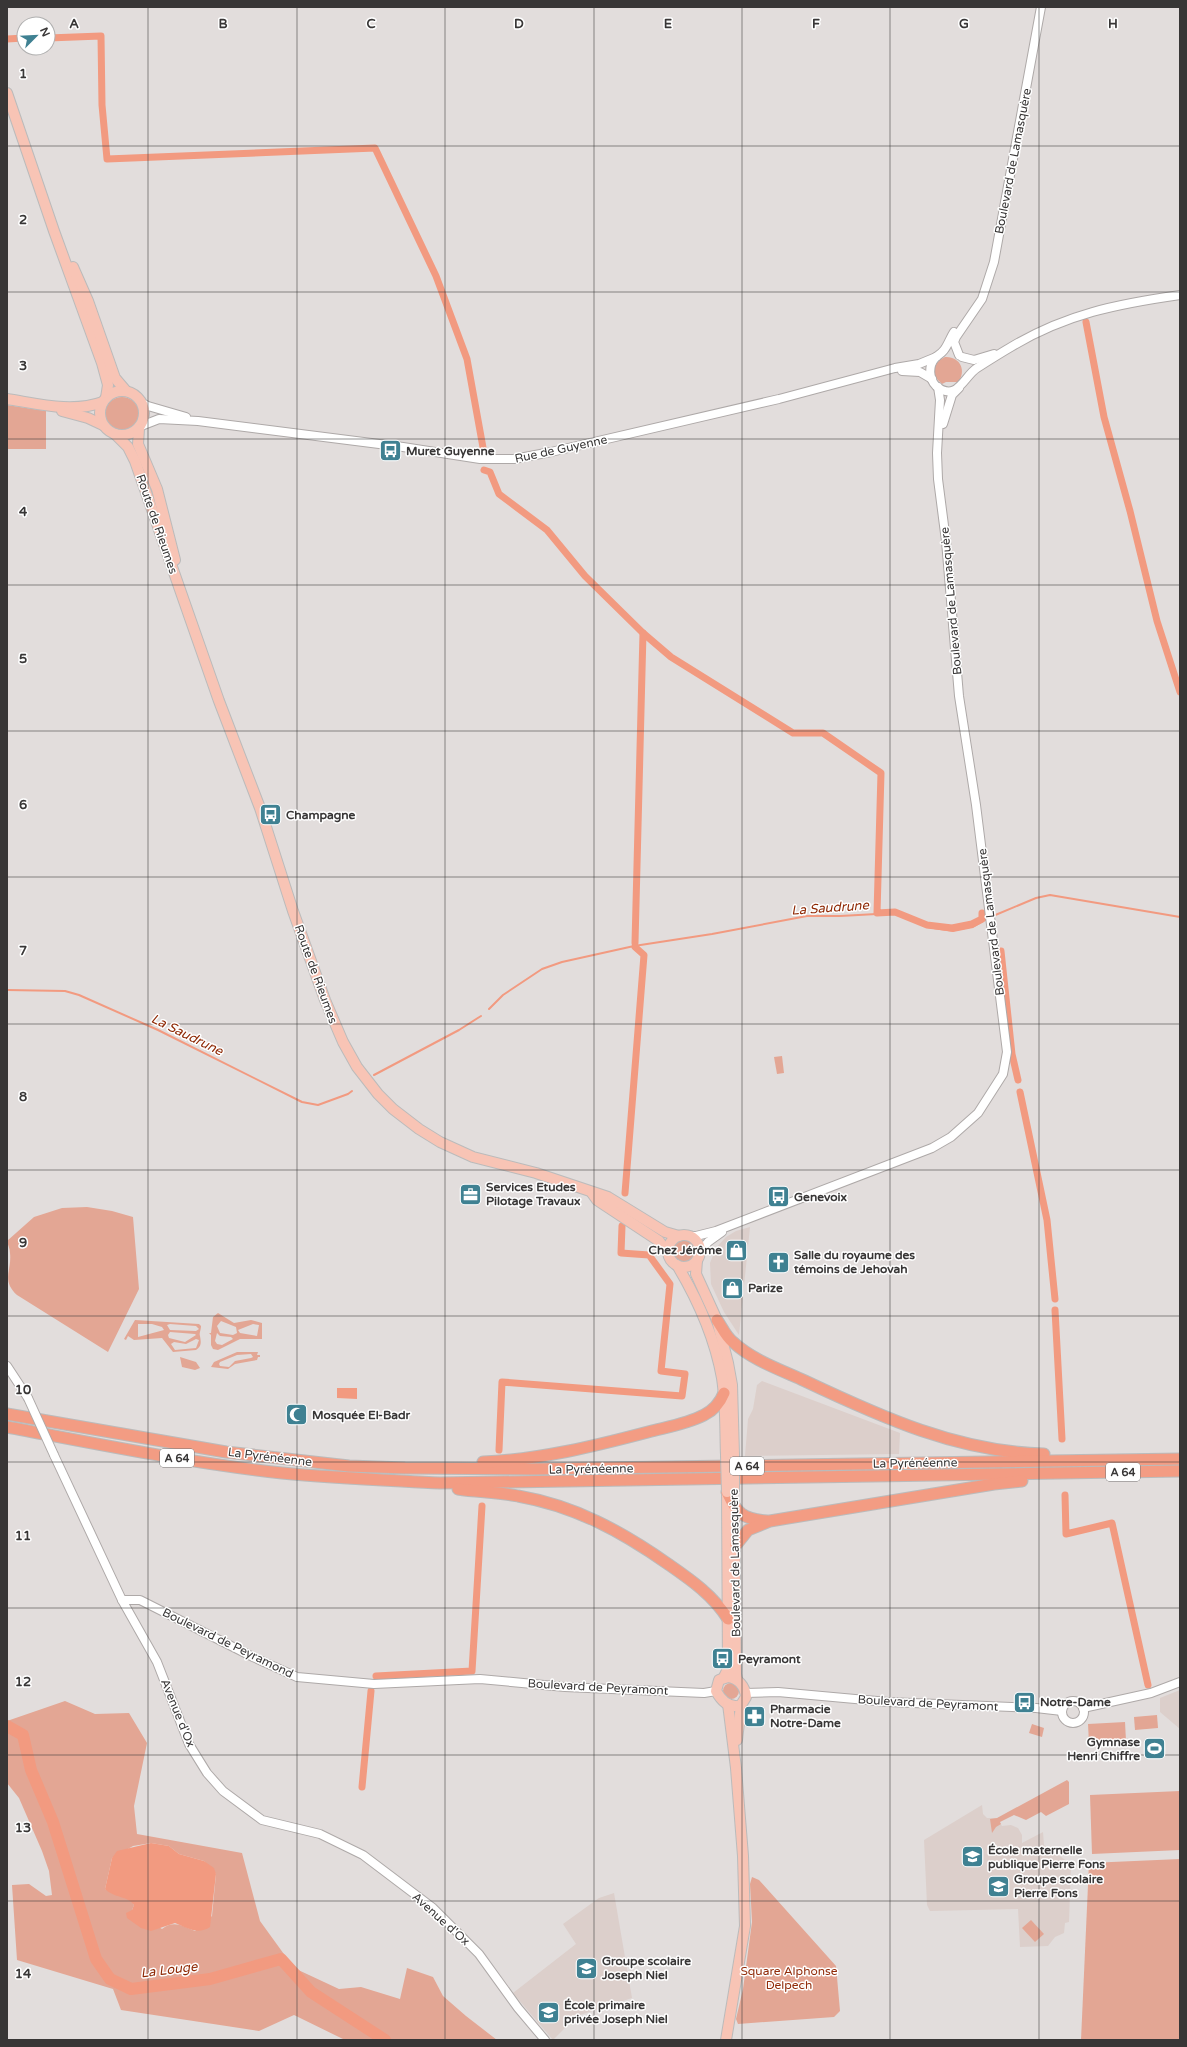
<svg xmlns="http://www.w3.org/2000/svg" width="1187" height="2047" font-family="'Varela Round',sans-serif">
	<rect width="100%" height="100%" fill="#e2dddc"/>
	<g fill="#dccfcb">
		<path d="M750 1227 739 1335 724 1312 711 1284 710 1263 716 1248 726 1237 736 1231Z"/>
		<path d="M762 1381 900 1433 899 1454 745 1456 748 1419 753 1409 757 1385Z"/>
		<path d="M1180 1690V1729L1160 1712V1698Z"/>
		<path d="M982 1805 983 1814 987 1818H997L1002 1826 1011 1825 1018 1828 1022 1835V1843L1043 1832 1044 1845 1071 1864 1069 1922 1065 1923 1064 1933 1055 1937 1048 1946 1020 1947 1018 1909 930 1911 927 1905 924 1840Z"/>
		<path d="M614 1893 632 1998 577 2016 553 2040 513 1993 576 1944 563 1924 599 1898Z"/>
	</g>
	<g fill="#e3a694" fill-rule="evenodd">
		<path d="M945 357C960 356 967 371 958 382H946L942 384 936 378C932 369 936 361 945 357Z"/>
		<circle cx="122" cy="414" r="17"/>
		<path d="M7 405 46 411V449H7Z"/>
		<path d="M782 1056 784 1073 777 1074 774 1057Z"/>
		<path d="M87 1207 112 1211 133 1217 139 1289 108 1352 17 1295C1 1280 12 1271 10 1253 10 1249 8 1245 7 1241L34 1217 62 1208Z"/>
		<circle cx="683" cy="1251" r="11"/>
		<path d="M218 1313 234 1323 251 1320 262 1323V1339H240L218 1350 213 1349 211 1345V1335L209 1333H211L213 1317ZM221 1321 236 1327 237 1333 233 1335 220 1333 217 1326ZM253 1324 259 1325 257 1336 240 1333 238 1330ZM217 1333 220 1336 231 1337 233 1339 222 1345 217 1344 215 1341Z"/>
		<path d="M135 1320 199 1324 201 1326C201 1330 199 1333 200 1336 201 1342 202 1346 196 1350L173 1352 162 1338 134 1340 128 1336 126 1340 124 1339ZM138 1324H152L162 1327 164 1330 138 1337ZM170 1324 196 1326 199 1329 196 1331 170 1330 167 1325ZM170 1332 195 1334 196 1335 185 1342 169 1338 168 1335ZM196 1339 199 1340 196 1348 175 1350 171 1344 174 1342 186 1344Z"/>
		<path d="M237 1352H258L257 1355H260V1357H258L257 1360 235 1364 228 1369 211 1367 214 1362ZM251 1354 253 1357 251 1358 235 1361 229 1367 220 1366 219 1364 220 1362 237 1355Z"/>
		<path d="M180 1357 196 1362 200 1368 195 1370 182 1367Z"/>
		<circle cx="731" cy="1691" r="8"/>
		<path d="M65 1701 95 1714 129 1713 147 1743 134 1806 137 1834 242 1853 260 1921 294 1968 339 1989 361 1987 400 1999 407 1968 433 1977 443 1996 466 2016 497 2040H345L294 2015 259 2031 121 2010 113 1989 17 1960 12 1885 29 1884 46 1896 52 1895 49 1871 42 1851 19 1798 7 1783V1721ZM151 1843 169 1846 179 1854 204 1861 216 1874 212 1916 195 1931C182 1926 174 1920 162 1929L132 1910 134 1905 131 1900 105 1889 112 1858 133 1846Z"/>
		<path d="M1157 1715 1158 1728 1135 1730 1134 1717Z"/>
		<path d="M1125 1722 1126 1741 1089 1743 1088 1724Z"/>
		<path d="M1032 1724 1044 1728 1042 1737 1029 1733Z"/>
		<path d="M1067 1780 1069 1782V1804L1046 1816 1041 1812 1026 1820 1014 1815 1000 1822 1001 1824 996 1827 992 1833 990 1819 997 1818Z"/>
		<path d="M1180 1791V1850L1092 1854 1090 1795Z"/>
		<path d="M1180 1859V2040H1081L1089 1863Z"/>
		<path d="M752 1877 759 1880 836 1966 840 2011 834 2017 738 2024 736 2019 743 1989 752 1922 750 1884Z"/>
		<path d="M1031 1920 1044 1934 1035 1942 1022 1928Z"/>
	</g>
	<g fill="#f29a80">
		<path d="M337 1388H357V1399L337 1398Z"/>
		<path d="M151 1843 169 1846 179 1854 204 1861 214 1868 216 1874 210 1927C198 1935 187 1928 175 1923L151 1931 141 1928 127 1918 126 1913 132 1910 134 1905C128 1896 114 1898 105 1889L112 1858 117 1851Z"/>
	</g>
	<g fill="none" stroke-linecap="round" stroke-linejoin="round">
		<g stroke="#f29a80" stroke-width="2">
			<path d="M993 916 1036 898 1050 895 1180 917"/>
			<path d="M7 990 65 991 79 995 158 1030 302 1102 318 1105 348 1094 352 1091"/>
			<path d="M489 1009 503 995 542 969 562 962 634 946 712 934 807 916H840L895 913 927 927 953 931 973 927 987 919"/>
			<path d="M374 1075 459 1030 481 1016"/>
		</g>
		<g stroke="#f29a80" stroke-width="7">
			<path d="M48 38 101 36 102 105 107 159 375 148 436 276 467 359 484 453"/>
			<path d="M7 39 24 38"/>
			<path d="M1086 322 1104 417 1130 511 1157 621 1180 692"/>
			<path d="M484 470 490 472 499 494 547 530 585 576 643 633 671 657 793 733H823L881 773 877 913 895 912 927 925 952 928 972 924 982 919V913"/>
			<path d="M635 943 643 633"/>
			<path d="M1001 951 1012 1054 1018 1080"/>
			<path d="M1020 1092 1047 1220 1055 1299"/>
			<path d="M625 1193 644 955 635 947"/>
			<path d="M1055 1310 1062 1439"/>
			<path d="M499 1450 502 1382 682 1396 685 1374 661 1371 670 1284 649 1255 621 1253 622 1226"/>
			<path d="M1065 1495 1066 1534 1112 1523 1148 1685"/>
			<path d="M376 1676 472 1671 482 1506"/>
			<path d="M362 1787 371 1691"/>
		</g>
		<path stroke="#f29a80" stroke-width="12" d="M7 1726 23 1735 31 1770 53 1822 96 1959 110 1979 131 1989 210 1979 281 1959 311 1992 385 2040"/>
		<defs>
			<g id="minor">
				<path d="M954 332C950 338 948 345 944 350 941 354 938 355 935 358 928 366 929 379 936 386 957 403 964 376 977 368 988 361 999 354 1011 347 1066 314 1117 304 1180 295"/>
				<path d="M959 355 954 342 956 337 982 299 994 262 1041 7"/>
				<path d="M962 357 974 360 994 354"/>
				<path d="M902 371 920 372 932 379"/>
				<path d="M142 403 148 406 186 417"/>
				<path d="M943 424 952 395 959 388"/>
				<path d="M141 426 159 419 198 421 403 447 480 459H514L551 452 779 399 895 368 919 364 936 357"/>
				<path d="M689 1236H696L716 1231 932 1148 951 1137 978 1113 1003 1074 1007 1052 976 805 959 696 946 541 938 479 937 453 940 400 938 387"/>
				<path d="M699 1253 708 1242 722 1232"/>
				<path d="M7 1366 28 1398"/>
				<path d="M54 1455 122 1600 157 1662 189 1744 207 1773 223 1791 262 1820 320 1834 363 1855 433 1908 479 1954 518 2008 545 2040"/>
				<path d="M122 1600H140L253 1657 297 1677 374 1684 480 1679 565 1687 704 1693 716 1691"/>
				<path d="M745 1693 778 1692 888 1702 1036 1708 1062 1711"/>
				<circle cx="1073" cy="1712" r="11"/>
				<path d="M1083 1708 1151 1693 1180 1682"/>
			</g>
			<g id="major">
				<path d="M7 93 54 231 102 363 108 385 106 398"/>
				<path d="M73 267 88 301 115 378 126 391"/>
				<circle cx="122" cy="413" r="22"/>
				<path d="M7 399C39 404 72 413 103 402"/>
				<path d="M62 411 88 418 103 425"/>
				<path d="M139 429 138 444 157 489 175 560"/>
				<path d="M115 434 128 447 135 461 219 701 260 808 293 911 325 1000 343 1042 357 1067 378 1094 393 1109 419 1129 440 1142 473 1157 536 1173 608 1197 665 1232 679 1236"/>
				<path d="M592 1193 597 1200 659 1241 668 1253"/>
				<circle cx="684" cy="1251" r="16"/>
				<path d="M697 1260 696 1274 717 1320 728 1363 732 1385 734 1455"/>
				<path d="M677 1265C698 1300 715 1339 722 1378 726 1404 725 1430 726 1455"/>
				<path d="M734 1503 736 1674 737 1680"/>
				<path d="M724 1677 728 1669 727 1492"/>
				<path d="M728 1677C738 1678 745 1686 746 1697L741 1705C729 1709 721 1700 716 1691L719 1680Z"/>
				<path d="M737 1740 741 1705"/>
				<path d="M726 2040 745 1926 743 1856 736 1768 728 1704"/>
			</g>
			<g id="highway">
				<path d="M717 1320C722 1327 726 1337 733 1342 752 1360 781 1370 805 1381 881 1417 958 1452 1044 1454"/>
				<path d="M7 1414 226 1452 349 1466 405 1468 532 1469 1180 1459"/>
				<path d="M7 1427C98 1444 190 1463 282 1473 335 1478 387 1480 440 1483L1180 1471"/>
				<path d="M483 1462C538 1460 595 1446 648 1432 667 1427 687 1424 704 1415 714 1410 720 1403 724 1393"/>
				<path d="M458 1489C477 1492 498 1492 518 1496 575 1506 621 1531 668 1564 691 1580 713 1595 728 1619"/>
				<path d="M727 1492C737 1514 743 1519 767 1521"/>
				<path d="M736 1545 748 1530 770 1521 994 1484 1022 1481"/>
			</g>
		</defs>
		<use href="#minor" stroke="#aea9a8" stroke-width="10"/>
		<use href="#major" stroke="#bbb" stroke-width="12"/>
		<use href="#highway" stroke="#bbb" stroke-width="13"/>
		<use href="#minor" stroke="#fff" stroke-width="8"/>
		<use href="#major" stroke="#f8c4b5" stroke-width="10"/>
		<use href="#highway" stroke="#f39c83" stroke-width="11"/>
		<defs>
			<path id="minor-bridge" d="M28 1398 54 1455"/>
			<g id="major-bridge">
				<path d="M726 1455 727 1492"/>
				<path d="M734 1455V1492"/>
			</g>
		</defs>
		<use href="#minor-bridge" stroke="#aea9a8" stroke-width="10" stroke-linecap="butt"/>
		<use href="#major-bridge" stroke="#bbb" stroke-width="12" stroke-linecap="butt"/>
		<use href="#minor-bridge" stroke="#fff" stroke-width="8"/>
		<use href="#major-bridge" stroke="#f8c4b5" stroke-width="10"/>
	</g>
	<path fill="none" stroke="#383636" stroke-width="1" stroke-opacity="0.55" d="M148 7V2040M297 7V2040M445 7V2040M594 7V2040M742 7V2040M890 7V2040M1039 7V2040M7 146H1180M7 292H1180M7 439H1180M7 585H1180M7 731H1180M7 877H1180M7 1024H1180M7 1170H1180M7 1316H1180M7 1462H1180M7 1608H1180M7 1755H1180M7 1901H1180"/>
	<defs>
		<symbol id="bus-square" viewBox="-11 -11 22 22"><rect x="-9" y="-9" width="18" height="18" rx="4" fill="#3f8192" stroke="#fff"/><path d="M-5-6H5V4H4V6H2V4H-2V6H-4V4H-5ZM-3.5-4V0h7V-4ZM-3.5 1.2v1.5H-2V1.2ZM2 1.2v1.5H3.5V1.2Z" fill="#fff"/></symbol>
		<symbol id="office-square" viewBox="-11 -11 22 22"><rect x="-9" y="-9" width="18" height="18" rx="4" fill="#3f8192" stroke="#fff"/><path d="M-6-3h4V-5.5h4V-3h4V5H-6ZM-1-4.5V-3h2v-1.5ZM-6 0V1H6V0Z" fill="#fff"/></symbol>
		<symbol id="shop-square" viewBox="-11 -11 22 22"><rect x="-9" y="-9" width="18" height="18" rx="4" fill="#3f8192" stroke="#fff"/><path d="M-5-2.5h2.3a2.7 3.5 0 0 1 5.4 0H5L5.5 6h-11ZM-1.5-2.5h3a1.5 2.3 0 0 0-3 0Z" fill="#fff"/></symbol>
		<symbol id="church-square" viewBox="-11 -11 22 22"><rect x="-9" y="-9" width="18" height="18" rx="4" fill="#3f8192" stroke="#fff"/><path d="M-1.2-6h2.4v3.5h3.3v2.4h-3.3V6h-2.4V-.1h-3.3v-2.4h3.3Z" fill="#fff"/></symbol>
		<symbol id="mosque-square" viewBox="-11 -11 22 22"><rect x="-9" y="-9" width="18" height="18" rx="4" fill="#3f8192" stroke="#fff"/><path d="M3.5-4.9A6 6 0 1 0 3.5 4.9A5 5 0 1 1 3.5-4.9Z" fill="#fff"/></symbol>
		<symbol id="pharmacy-square" viewBox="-11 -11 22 22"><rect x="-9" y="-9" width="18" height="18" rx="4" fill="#3f8192" stroke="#fff"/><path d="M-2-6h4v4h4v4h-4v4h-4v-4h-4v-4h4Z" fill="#fff"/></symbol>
		<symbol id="stadium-square" viewBox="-11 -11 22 22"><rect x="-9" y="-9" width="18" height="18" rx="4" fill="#3f8192" stroke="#fff"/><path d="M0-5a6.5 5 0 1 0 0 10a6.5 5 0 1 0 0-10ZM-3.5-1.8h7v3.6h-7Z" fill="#fff"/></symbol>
		<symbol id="school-square" viewBox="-11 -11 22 22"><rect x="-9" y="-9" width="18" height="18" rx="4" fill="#3f8192" stroke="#fff"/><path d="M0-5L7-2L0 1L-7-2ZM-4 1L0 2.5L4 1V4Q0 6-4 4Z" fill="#fff"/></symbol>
	</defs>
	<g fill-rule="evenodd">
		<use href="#bus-square" x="378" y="438" width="25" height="25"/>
		<use href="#bus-square" x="258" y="802" width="25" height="25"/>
		<use href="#office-square" x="458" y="1182" width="25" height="25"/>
		<use href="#bus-square" x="766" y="1184" width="25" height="25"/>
		<use href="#shop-square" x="724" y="1238" width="25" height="25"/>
		<use href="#church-square" x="766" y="1250" width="25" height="25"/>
		<use href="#shop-square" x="720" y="1276" width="25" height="25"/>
		<use href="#mosque-square" x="284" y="1402" width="25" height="25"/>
		<use href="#bus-square" x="710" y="1646" width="25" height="25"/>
		<use href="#bus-square" x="1012" y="1690" width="25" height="25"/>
		<use href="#pharmacy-square" x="742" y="1704" width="25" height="25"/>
		<use href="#stadium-square" x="1142" y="1736" width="25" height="25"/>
		<use href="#school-square" x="960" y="1844" width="25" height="25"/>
		<use href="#school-square" x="986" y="1874" width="25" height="25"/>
		<use href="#school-square" x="574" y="1956" width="25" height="25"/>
		<use href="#school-square" x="536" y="2000" width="25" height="25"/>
	</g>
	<g text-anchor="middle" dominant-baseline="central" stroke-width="3" stroke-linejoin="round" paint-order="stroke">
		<g fill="#fff" stroke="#747272" stroke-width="1">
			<rect x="160" y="1449" width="34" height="18" rx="3"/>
			<rect x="730" y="1457" width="34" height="18" rx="3"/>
			<rect x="1106" y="1463" width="34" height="18" rx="3"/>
		</g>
		<g font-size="11" font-weight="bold" fill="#383636">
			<text x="177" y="1458">A 64</text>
			<text x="747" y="1466">A 64</text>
			<text x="1123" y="1472">A 64</text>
		</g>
		<g font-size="12" fill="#383636" stroke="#fff">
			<text transform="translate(1013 161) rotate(-79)">Boulevard de Lamasquère</text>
			<text transform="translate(561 449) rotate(-12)">Rue de Guyenne</text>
			<text transform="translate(157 524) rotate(71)">Route de Rieumes</text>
			<text transform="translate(951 601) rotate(-95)">Boulevard de Lamasquère</text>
			<text transform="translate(991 922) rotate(-97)">Boulevard de Lamasquère</text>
			<text transform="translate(316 974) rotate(70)">Route de Rieumes</text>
			<text transform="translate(270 1457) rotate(7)">La Pyrénéenne</text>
			<text transform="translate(915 1463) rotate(-1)">La Pyrénéenne</text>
			<text transform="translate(591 1469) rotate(-1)">La Pyrénéenne</text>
			<text transform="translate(735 1563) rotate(-91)">Boulevard de Lamasquère</text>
			<text transform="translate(228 1643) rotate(26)">Boulevard de Peyramond</text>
			<text transform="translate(598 1687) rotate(3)">Boulevard de Peyramont</text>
			<text transform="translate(928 1703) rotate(3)">Boulevard de Peyramont</text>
			<text transform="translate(178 1713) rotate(68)">Avenue d'Ox</text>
			<text transform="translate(441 1919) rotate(42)">Avenue d'Ox</text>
		</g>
		<g font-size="12" font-weight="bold" fill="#383636" stroke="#fff" text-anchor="start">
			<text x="406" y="451">Muret Guyenne</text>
			<text x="286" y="815">Champagne</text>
			<text x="486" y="1187">Services Etudes<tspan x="486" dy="14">Pilotage Travaux</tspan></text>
			<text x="794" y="1197">Genevoix</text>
			<text x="722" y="1250" text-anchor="end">Chez Jérôme</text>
			<text x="794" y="1255">Salle du royaume des<tspan x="794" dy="14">témoins de Jehovah</tspan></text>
			<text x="748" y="1288">Parize</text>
			<text x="312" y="1415">Mosquée El-Badr</text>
			<text x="738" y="1659">Peyramont</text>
			<text x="1040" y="1702">Notre-Dame</text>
			<text x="770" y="1709">Pharmacie<tspan x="770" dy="14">Notre-Dame</tspan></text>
			<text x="1140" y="1742" text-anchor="end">Gymnase<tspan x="1140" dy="14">Henri Chiffre</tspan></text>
			<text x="988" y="1850">École maternelle<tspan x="988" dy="14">publique Pierre Fons</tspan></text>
			<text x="1014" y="1879">Groupe scolaire<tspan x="1014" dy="14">Pierre Fons</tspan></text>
			<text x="602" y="1961">Groupe scolaire<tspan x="602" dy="14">Joseph Niel</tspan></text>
			<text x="564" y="2005">École primaire<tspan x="564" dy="14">privée Joseph Niel</tspan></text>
		</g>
		<g font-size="12" fill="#912b09" stroke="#fff">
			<text x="789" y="1971">Square Alphonse<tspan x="789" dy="14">Delpech</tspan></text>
		</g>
		<g font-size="13" font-style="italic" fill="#8e2804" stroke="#fff">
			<text transform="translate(830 908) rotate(-4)">La Saudrune</text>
			<text transform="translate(187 1035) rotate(26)">La Saudrune</text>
			<text transform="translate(169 1970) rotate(-7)">La Louge</text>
		</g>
	</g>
	<g font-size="13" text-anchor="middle" font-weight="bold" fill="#383636" stroke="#fff" stroke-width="3" stroke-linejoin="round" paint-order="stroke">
		<text x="74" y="28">A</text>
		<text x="223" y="28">B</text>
		<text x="371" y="28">C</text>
		<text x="519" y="28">D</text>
		<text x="668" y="28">E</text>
		<text x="816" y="28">F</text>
		<text x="964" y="28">G</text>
		<text x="1113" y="28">H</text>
		<text x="23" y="78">1</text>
		<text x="23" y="224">2</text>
		<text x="23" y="370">3</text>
		<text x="23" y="516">4</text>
		<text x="23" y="663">5</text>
		<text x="23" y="809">6</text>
		<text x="23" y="955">7</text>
		<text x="23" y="1101">8</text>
		<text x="23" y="1247">9</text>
		<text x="23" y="1394">10</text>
		<text x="23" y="1540">11</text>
		<text x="23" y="1686">12</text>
		<text x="23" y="1832">13</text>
		<text x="23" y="1978">14</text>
	</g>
	<rect width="1187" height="2047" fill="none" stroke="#383636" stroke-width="16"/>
	<g transform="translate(36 36) rotate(66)"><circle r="19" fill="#ffffff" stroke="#afafaf"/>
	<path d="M0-3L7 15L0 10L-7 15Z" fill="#3f8192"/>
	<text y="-6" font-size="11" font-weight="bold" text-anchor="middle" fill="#383636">N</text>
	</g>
</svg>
